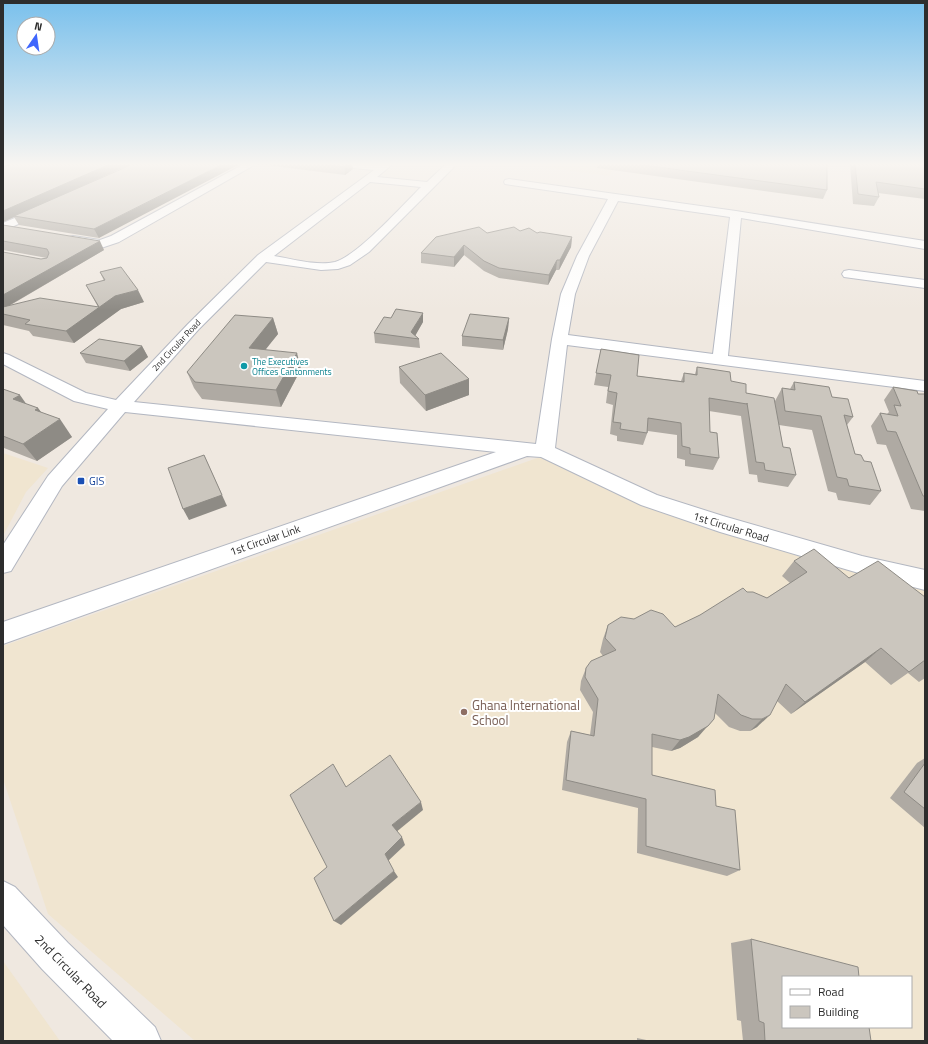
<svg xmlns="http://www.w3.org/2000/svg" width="928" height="1044" font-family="'Titillium Web',sans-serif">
	<rect width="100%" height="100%" fill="#efe8e0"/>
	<g fill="#f0e5d0" fill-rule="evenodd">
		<path d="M519 164H619L609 176Z"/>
		<path d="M3 453 48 468 26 492 3 536Z"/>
		<path d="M540 457 706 529 925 585V1041H195L48 914 3 779V646ZM783 977H911V1027H783Z"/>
		<path d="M3 961 60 1041H3Z"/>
	</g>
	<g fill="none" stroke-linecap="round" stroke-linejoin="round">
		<defs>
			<g id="minor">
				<path d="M244 164H256L119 242 101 248 73 244 69 243 67 240 69 237 73 236 100 240 111 236Z"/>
				<path d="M338 164H393L377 177 427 182 446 164H457L369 252 350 265 338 269 321 270 266 262 198 330 134 402 536 444 552 339 561 294 577 256 608 199 505 184 504 182 505 180 509 179 736 211 925 241V249L741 218 728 356 925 381V391L567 345 555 448 657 495 723 516 862 556 925 570V590L862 574 720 532 641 505 541 457 527 456 3 644V622L496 452 125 412 62 486 11 571 3 573V545L48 476 108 409 74 401 3 364V353L9 355 86 393 116 400 188 324 258 255 374 170 343 167ZM370 182 421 187C403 205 357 256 335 262 316 266 293 259 274 256ZM618 201 730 217 713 354 568 335 575 294 589 256Z"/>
				<path d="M43 206 49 209 47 211 3 231V223Z"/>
				<path d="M849 270 925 280V288L844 277 842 274 844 271Z"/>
				<path d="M3 881 15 887 68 943 155 1027 161 1041H113L42 969 3 925Z"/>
			</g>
		</defs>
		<use href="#minor" stroke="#b3b7c1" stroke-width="2"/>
		<use href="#minor" fill="#fff" fill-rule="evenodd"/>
	</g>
	<g fill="#afaaa3">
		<path d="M11 164H131L73 190 133 164 99 238 19 225 14 217 3 222Z"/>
		<path d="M257 164H352L353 169 345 175Z"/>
		<path d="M598 164H827V190L823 199 597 168Z"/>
		<path d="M850 164H925V199L878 193 879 197 874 206 853 204Z"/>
		<path d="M3 225 104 250 9 306 98 307 86 285 104 281 100 272 144 302 121 309 74 343 33 336 29 331 3 325V252L41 259 47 258 3 250Z"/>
		<path d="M487 233H537L572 237 571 247 559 270H556L548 285 499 278 484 271 464 255 454 267 421 263V253Z"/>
		<path d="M273 318 278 334 265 349 301 369 281 407 202 399 194 388 187 372Z"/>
		<path d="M509 318 508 329 503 350 462 346V336Z"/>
		<path d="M423 322 415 335 419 339 420 348 375 343 374 333Z"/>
		<path d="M142 346 148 357 130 371 86 363 80 353Z"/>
		<path d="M601 349 637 376 681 381 684 373 695 374 697 367 731 381 746 393 775 401 782 388 790 389 794 382 832 397 853 417 847 425 855 454 864 461 881 491 870 505 838 500 836 493 828 491 812 430 779 425 783 447 796 475 788 487 758 482 757 475 749 474 741 416 709 411 710 432 719 458 713 470 685 466V460L677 458V435L648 431 643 445 617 441V436L610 434 613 405 606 403 608 387 594 385Z"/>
		<path d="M399 367 469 379V395L426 411 400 383Z"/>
		<path d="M893 387 918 394H925V511L911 509 886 445 877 444 871 426 880 413 887 414 889 412 884 400Z"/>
		<path d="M3 389 26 404 38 408 41 412 72 437 37 461 4 448 3 449Z"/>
		<path d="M794 561 849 578 925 597V678L919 682 908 673 891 685 865 662 791 714 777 701 757 727 750 731H740L729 727 715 713 698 737 680 748 671 751 652 747V775L716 806 740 870 727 876 637 853 638 808 562 790 567 742 571 731 590 735 593 712 580 690 581 681 586 668 603 656 600 652 603 639 608 625 675 627 700 615 747 592 767 598 790 583 782 576Z"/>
		<path d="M925 758V828L890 798 917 763Z"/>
		<path d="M751 939 871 1041H743L741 1021 737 1020 731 943Z"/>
		<path d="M637 1038 651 1041H637Z"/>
	</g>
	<g fill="#8e8b85">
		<path d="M110 164H131L15 217 14 216V217L3 222V211Z"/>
		<path d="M223 164H240L99 238 94 229Z"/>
		<path d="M348 164H352L353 169 345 175 344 167Z"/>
		<path d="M572 237 571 247 559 270 560 260Z"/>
		<path d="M100 241 104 250 3 309V295Z"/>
		<path d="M464 245V255L454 267V257Z"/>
		<path d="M557 260 556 270 548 285 549 275Z"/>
		<path d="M138 290 144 302 121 309 74 343 66 331 115 296Z"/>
		<path d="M423 313V322L414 338 411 332Z"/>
		<path d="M273 318 278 334 255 363 249 348Z"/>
		<path d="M509 318 508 329 503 350V340Z"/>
		<path d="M142 346 148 357 130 371 124 361Z"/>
		<path d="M297 353 301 369 281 407 276 390Z"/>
		<path d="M469 379V395L426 411 425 395Z"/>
		<path d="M20 395 32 412 13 399Z"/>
		<path d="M38 408 50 425 35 410Z"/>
		<path d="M60 419 72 437 37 461 23 444Z"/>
		<path d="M204 455 227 506 189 520 183 509Z"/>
		<path d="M881 648 865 662 791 714 805 702Z"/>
		<path d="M770 715 757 727 750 731 762 719Z"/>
		<path d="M714 719 698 737 680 748 671 751 680 740Z"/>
		<path d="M421 802 423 810 395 833 392 825Z"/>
		<path d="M402 837 405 845 388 861 385 854Z"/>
		<path d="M394 871 398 877 341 925 334 921Z"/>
	</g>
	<g fill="#cbc6be" stroke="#8e8b85">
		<path d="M11 164H110L3 211V167Z"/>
		<path d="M133 164H223L94 229 14 216Z"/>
		<path d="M321 164H348L344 167Z"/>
		<path d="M635 164H827V190Z"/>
		<path d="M855 164H925V189L876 182 879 197 858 194Z"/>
		<path d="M3 225 100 241 3 295V252L41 259 47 258 49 253 47 249 3 241Z"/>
		<path d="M479 227 487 233 514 227 520 231 529 228 537 233 540 232 572 237 560 260H557L549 275 499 268 484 261 464 245 454 257 421 253 436 237Z"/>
		<path d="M121 267 138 290 115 296 66 331 25 324 30 320 3 314V307L40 298 99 307 86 285 105 280 100 272Z"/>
		<path d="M396 309 423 313 411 332 419 339 374 333 384 317 391 318Z"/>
		<path d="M470 314 509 318 503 340 462 336Z"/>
		<path d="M235 315 273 318 249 348 297 353 276 390 195 382 187 372Z"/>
		<path d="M99 339 142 346 124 361 80 353Z"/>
		<path d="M601 349 639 355 637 376 684 382V373L697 375V367L730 372 731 381 746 384V393L774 398 783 447 790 448 796 475 765 470 764 463 756 462 747 403V404L709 398 710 432 717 433 719 458 690 454V448L682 446 681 423 648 418 647 433 620 429 621 423 613 422 617 393 608 391 611 375 596 373Z"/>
		<path d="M441 353 469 379 425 395 399 367Z"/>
		<path d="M794 382 829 387 832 397 848 399 853 417 844 415 855 454 861 455 864 461 871 462 881 491 849 486 847 479 837 477 821 416 785 411 782 388 795 390Z"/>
		<path d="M893 387 917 391 918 394H925V496H923L896 432 887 431 880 413 898 416 894 405 901 406Z"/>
		<path d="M3 389 20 395 13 399 38 408 35 410 60 419 23 444 3 436Z"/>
		<path d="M204 455 222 495 183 509 168 468Z"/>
		<path d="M814 549 849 578 878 561 925 597V660L909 672 881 648 805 702 786 684 770 715 762 719H752L741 715 718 694 714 719 708 726 689 737 680 740 652 734V775L715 790 716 806 735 810 740 870 646 846V799L566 780 571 731 594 736 598 699 585 677 586 668 591 661 616 650 605 638 608 625 621 617 634 619 651 610 663 614 675 627 700 615 743 588 747 592H753L767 598 807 572 794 561Z"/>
		<path d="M390 755 421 802 392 825 402 837 385 854 394 871 334 921 314 878 327 867 290 795 333 764 346 787Z"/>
		<path d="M925 763V809L904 792Z"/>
		<path d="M751 939 858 967 859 977H783V1027H869L871 1041H765L764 1023 759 1021Z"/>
	</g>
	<linearGradient id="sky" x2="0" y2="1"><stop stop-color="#79c0ec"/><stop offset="0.53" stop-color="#f8f5f1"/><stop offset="1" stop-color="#f8f5f1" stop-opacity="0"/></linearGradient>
	<rect width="928" height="310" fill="url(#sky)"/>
	<circle fill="#0f9aa8" stroke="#fff" stroke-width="1.5" cx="244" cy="366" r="4"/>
	<rect fill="#1a4fb4" stroke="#fff" stroke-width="1.5" x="77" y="477" width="8" height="8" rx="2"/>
	<circle fill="#8d6e63" stroke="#fff" stroke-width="1.5" cx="464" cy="712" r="4"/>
	<g text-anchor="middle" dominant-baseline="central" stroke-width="4" stroke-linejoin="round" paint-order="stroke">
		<g font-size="9" fill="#2d2d2d" stroke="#fff">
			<text transform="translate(176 345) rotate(-47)">2nd Circular Road</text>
		</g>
		<g font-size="9" fill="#0d838f" stroke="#fff" text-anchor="start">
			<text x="252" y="361">The Executives<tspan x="252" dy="10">Offices Cantonments</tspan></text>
		</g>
		<g font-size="11" fill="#164399" stroke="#fff" text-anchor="start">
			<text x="89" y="481">GIS</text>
		</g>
		<g font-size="11" fill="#2d2d2d" stroke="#fff">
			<text transform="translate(731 527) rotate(17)">1st Circular Road</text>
			<text transform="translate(265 540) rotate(-19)">1st Circular Link</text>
		</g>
		<g font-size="13" fill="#785e54" stroke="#fff" text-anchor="start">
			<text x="472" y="705">Ghana International<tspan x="472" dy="15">School</tspan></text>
		</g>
		<g font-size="13" fill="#2d2d2d" stroke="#fff">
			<text transform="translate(71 971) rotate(46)">2nd Circular Road</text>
		</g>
	</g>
	<rect width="928" height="1044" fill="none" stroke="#2d2d2d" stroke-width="8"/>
	<rect x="782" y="976" width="130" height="52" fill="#ffffff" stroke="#ababab"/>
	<rect x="790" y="989" width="20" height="6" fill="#ffffff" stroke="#ababab"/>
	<text x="818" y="996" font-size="12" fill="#2d2d2d">Road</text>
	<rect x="790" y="1006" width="20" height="12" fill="#cbc6be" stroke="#ababab"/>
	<text x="818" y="1016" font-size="12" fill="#2d2d2d">Building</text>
	<g transform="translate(36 36) rotate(13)"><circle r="19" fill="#ffffff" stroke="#ababab"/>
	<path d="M0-3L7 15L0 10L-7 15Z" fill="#3f66fd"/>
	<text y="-6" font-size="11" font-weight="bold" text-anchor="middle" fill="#2d2d2d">N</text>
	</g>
</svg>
